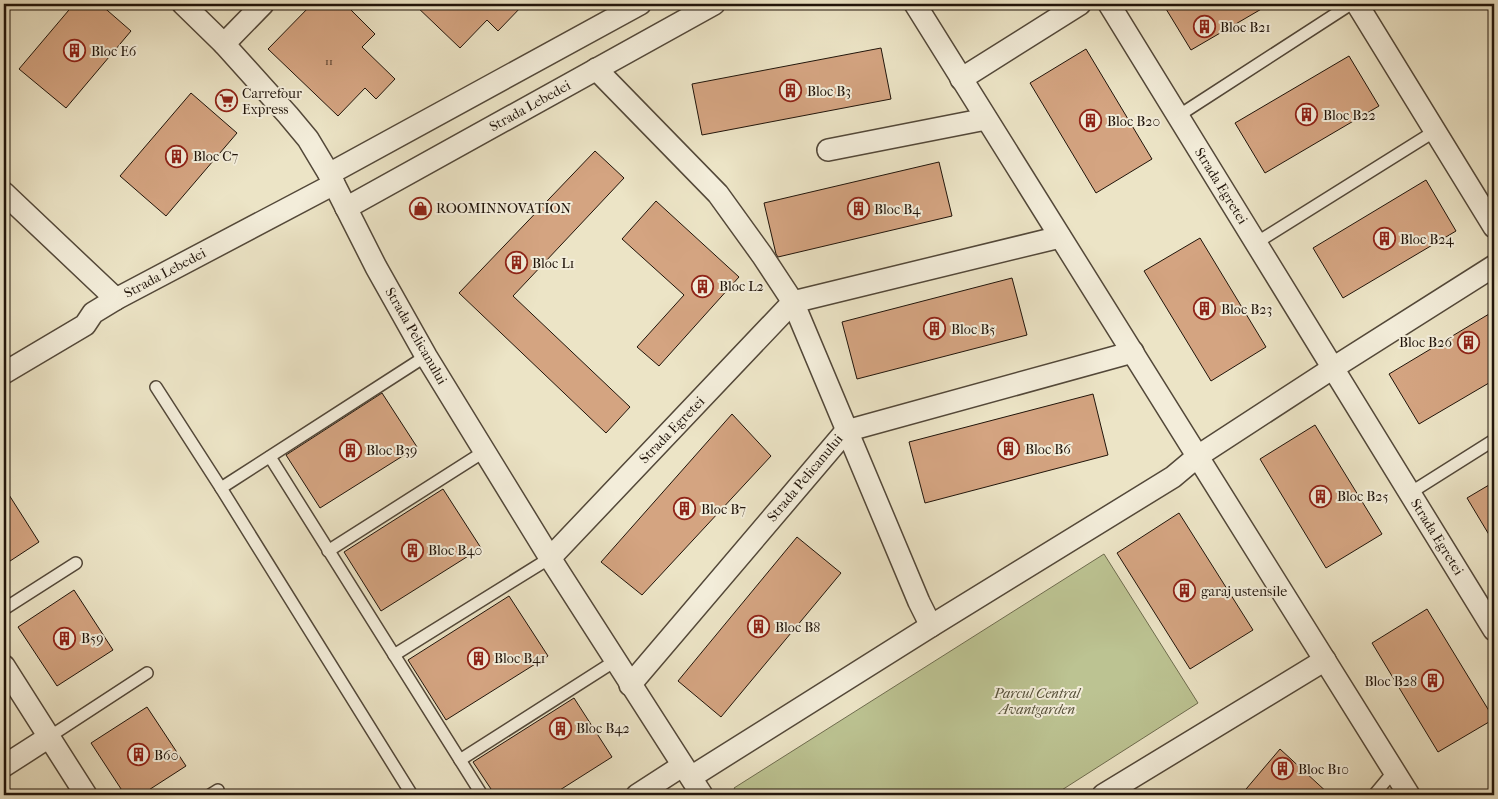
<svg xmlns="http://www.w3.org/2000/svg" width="1498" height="799" font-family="'IM FELL French Canon',serif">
	<rect width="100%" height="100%" fill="#ece4c6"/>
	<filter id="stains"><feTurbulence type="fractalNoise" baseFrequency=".004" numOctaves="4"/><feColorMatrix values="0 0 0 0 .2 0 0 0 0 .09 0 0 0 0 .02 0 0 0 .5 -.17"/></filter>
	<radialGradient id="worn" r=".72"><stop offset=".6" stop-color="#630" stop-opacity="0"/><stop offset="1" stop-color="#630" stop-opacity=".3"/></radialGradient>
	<path fill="#bcc392" stroke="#6e6c4e" d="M1104 554 1198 703 1054 795H738L734 788Z"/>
	<g fill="#d4a481" stroke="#20140a">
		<path d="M74 4H100L131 31 66 108 19 69Z"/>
		<path d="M312 4H345L375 34 362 47 395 79 376 99 365 88 338 116 268 49Z"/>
		<path d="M414 4H524L498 31 487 20 460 48Z"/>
		<path d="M1163 4H1270L1191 50Z"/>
		<path d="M881 48 891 99 702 135 692 84Z"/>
		<path d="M1086 49 1152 159 1096 193 1030 83Z"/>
		<path d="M1349 56 1379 106 1265 173 1235 123Z"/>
		<path d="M191 93 237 133 166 216 120 176Z"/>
		<path d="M595 151 624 178 513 296 630 407 606 433 459 293Z"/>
		<path d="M939 162 952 216 778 257 776 254 764 203Z"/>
		<path d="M1426 180 1456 231 1343 298 1313 248Z"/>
		<path d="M656 201 739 277 659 366 637 347 684 295 622 239Z"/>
		<path d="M1200 238 1266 347 1211 381 1144 271Z"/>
		<path d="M1012 278 1027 335 857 379 842 322Z"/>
		<path d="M1494 311V380L1419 424 1389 374Z"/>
		<path d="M382 393 417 447 320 508 286 455Z"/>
		<path d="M1093 394 1108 455 925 503 909 442Z"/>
		<path d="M732 414 771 456 642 595 601 562Z"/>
		<path d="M1315 425 1382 534 1326 568 1260 459Z"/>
		<path d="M1494 482V543L1467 498Z"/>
		<path d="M4 487 39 542 4 565Z"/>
		<path d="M443 489 481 548 381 611 344 552Z"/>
		<path d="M1179 513 1253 630 1190 669 1117 553Z"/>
		<path d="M797 537 841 573 721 717 678 681Z"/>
		<path d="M74 590 113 650 57 686 18 627Z"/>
		<path d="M509 596 548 656 446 720 408 660Z"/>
		<path d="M1427 609 1494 719 1438 752 1372 643Z"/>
		<path d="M574 698 612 757 552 795H495L473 762Z"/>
		<path d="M147 707 186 766 141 795H125L91 743Z"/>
		<path d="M1280 749 1330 795H1241Z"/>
	</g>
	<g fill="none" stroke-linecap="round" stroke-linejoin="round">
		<defs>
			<g id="service">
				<path d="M1178 116 1351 4"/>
				<path d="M1256 243 1435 131"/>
				<path d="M156 387 221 488 412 795"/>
				<path d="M270 457 482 795"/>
				<path d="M221 488 426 356"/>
				<path d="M1410 493 1494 440"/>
				<path d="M328 551 485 451"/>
				<path d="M4 609 76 563"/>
				<path d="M394 655 550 558"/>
				<path d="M49 737 147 673"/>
				<path d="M460 760 615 661"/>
				<path d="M210 795 218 790"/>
				<path d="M1374 795 1394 771"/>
			</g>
			<g id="minor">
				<path d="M183 4 224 44 288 115 308 139 329 174 376 267 426 356 550 558 702 795"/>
				<path d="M915 4 1409 795"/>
				<path d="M1109 4 1494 630"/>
				<path d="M1357 4 1494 227"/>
				<path d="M224 44 263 4"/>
				<path d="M596 69 718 194 762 255 793 302 919 602 931 626"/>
				<path d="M961 79 1080 4"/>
				<path d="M828 150 986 119"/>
				<path d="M329 174 640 4"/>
				<path d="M4 193 116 299"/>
				<path d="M346 208 714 4"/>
				<path d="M4 373 85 325 93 313 116 299 334 184"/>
				<path d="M550 558 793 302 1060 237"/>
				<path d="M4 666 86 795"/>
				<path d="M630 685 846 431 1133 352"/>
				<path d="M4 766 49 737"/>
				<path d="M691 777 931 626 1173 477 1198 456 1333 368 1494 266"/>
				<path d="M637 795 682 766"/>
				<path d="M1103 795 1325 660"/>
			</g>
		</defs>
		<use href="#service" stroke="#534839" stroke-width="14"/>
		<use href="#minor" stroke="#534839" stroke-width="24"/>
		<use href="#service" stroke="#f3edda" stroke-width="11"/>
		<use href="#minor" stroke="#f3edda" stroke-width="21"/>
	</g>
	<defs>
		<symbol id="building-ring" viewBox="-11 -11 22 22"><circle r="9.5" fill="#f3edda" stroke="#8f2418" stroke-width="1.5"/><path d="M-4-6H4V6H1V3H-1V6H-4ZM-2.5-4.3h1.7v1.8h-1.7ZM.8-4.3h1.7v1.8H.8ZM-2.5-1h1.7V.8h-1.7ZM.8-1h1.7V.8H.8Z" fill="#8f2418"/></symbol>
		<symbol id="supermarket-ring" viewBox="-11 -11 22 22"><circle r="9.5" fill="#f3edda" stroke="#8f2418" stroke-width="1.5"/><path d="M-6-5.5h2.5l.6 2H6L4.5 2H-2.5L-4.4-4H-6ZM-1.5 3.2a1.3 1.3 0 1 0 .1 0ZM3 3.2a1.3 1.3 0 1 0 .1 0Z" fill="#8f2418"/></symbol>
		<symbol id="shop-ring" viewBox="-11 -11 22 22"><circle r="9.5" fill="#f3edda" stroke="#8f2418" stroke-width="1.5"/><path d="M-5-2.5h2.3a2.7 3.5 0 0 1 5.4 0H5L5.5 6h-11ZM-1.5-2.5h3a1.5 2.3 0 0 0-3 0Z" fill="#8f2418"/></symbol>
	</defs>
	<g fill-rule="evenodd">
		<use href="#building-ring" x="1192" y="14" width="25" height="25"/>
		<use href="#building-ring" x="62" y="38" width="25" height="25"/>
		<use href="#building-ring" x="778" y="78" width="25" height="25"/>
		<use href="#supermarket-ring" x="214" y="88" width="25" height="25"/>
		<use href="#building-ring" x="1294" y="102" width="25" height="25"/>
		<use href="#building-ring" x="1078" y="108" width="25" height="25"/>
		<use href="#building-ring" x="164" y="144" width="25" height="25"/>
		<use href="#shop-ring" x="408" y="196" width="25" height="25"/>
		<use href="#building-ring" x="846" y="196" width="25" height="25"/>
		<use href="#building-ring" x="1372" y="226" width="25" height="25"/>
		<use href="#building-ring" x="504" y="250" width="25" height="25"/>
		<use href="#building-ring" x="690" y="274" width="25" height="25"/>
		<use href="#building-ring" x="1192" y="296" width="25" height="25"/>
		<use href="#building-ring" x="922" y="316" width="25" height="25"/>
		<use href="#building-ring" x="1456" y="330" width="25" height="25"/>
		<use href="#building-ring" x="996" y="436" width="25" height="25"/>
		<use href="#building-ring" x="338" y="438" width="25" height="25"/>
		<use href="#building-ring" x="1308" y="484" width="25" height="25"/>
		<use href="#building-ring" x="672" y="496" width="25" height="25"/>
		<use href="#building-ring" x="400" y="538" width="25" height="25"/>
		<use href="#building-ring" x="1172" y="578" width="25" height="25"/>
		<use href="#building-ring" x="746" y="614" width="25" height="25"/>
		<use href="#building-ring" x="52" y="626" width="25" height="25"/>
		<use href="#building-ring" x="466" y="646" width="25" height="25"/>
		<use href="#building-ring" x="1420" y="668" width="25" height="25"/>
		<use href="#building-ring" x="548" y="716" width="25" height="25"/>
		<use href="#building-ring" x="126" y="742" width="25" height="25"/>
		<use href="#building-ring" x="1270" y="756" width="25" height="25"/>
	</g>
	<g text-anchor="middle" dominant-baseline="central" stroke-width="4" stroke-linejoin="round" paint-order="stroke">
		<g font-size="11" fill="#4d3828">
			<text x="329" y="61">11</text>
		</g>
		<g font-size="14" fill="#20140a" stroke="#f3edda" text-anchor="start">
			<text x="1220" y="27">Bloc B21</text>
			<text x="91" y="51">Bloc E6</text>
			<text x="807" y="91">Bloc B3</text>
			<text x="242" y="93">Carrefour<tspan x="242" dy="16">Express</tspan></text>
			<text x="1323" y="115">Bloc B22</text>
			<text x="1107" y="121">Bloc B20</text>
			<text x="193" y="156">Bloc C7</text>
			<text x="436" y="208">ROOMINNOVATION</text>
			<text x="874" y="209">Bloc B4</text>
			<text x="1400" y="239">Bloc B24</text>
			<text x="532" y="263">Bloc L1</text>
			<text x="719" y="286">Bloc L2</text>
			<text x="1221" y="309">Bloc B23</text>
			<text x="951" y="329">Bloc B5</text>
			<text x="1452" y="342" text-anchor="end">Bloc B26</text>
			<text x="1025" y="449">Bloc B6</text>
			<text x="366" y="450">Bloc B39</text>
			<text x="1337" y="496">Bloc B25</text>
			<text x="701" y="509">Bloc B7</text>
			<text x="428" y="550">Bloc B40</text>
			<text x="1201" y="591">garaj ustensile</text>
			<text x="775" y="627">Bloc B8</text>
			<text x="81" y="638">B59</text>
			<text x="494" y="658">Bloc B41</text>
			<text x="1417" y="681" text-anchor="end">Bloc B28</text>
			<text x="576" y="728">Bloc B42</text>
			<text x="154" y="755">B60</text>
			<text x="1298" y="769">Bloc B10</text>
		</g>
		<g font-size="14" fill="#20140a" stroke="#f3edda">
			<text transform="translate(530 106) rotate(-29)">Strada Lebedei</text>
			<text transform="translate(1221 186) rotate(58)">Strada Egretei</text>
			<text transform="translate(165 273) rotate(-28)">Strada Lebedei</text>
			<text transform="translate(416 336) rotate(60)">Strada Pelicanului</text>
			<text transform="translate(672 430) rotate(-46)">Strada Egretei</text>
			<text transform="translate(805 478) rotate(-50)">Strada Pelicanului</text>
			<text transform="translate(1437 537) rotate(58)">Strada Egretei</text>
		</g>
		<g font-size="14" font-style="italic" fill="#57513a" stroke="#f3edda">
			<text x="1037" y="693">Parcul Central<tspan x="1037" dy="16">Avantgarden</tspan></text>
		</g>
	</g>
	<rect width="1498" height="799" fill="none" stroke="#ece4c6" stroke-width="20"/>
	<rect x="5" y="5" width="1488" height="789" fill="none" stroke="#20140a" stroke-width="2.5"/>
	<rect x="10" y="10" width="1478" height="779" fill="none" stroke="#20140a"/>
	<rect width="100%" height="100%" filter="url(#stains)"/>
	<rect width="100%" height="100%" fill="url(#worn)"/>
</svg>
